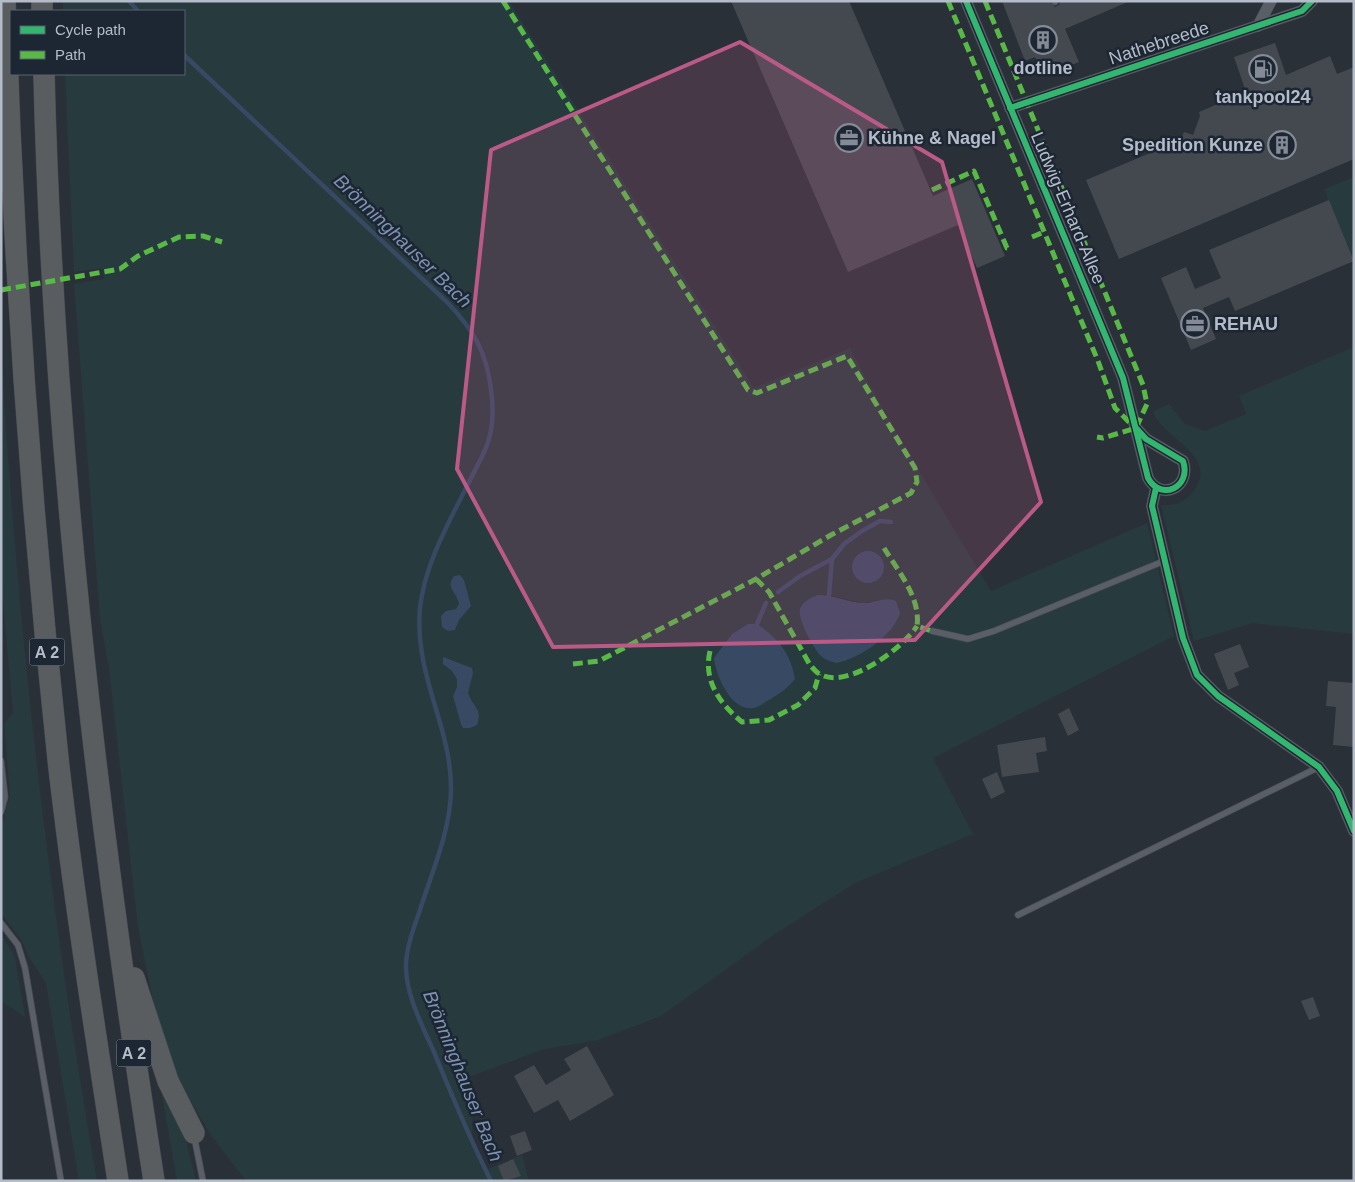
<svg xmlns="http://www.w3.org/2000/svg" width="1355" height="1182" font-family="Arial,sans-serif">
	<rect width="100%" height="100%" fill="#2a3038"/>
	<g fill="#273a3e" fill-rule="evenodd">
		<path d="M63 1H509L754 388 850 348 888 419 991 591 1147 523 1174 636 933 758 973 834 855 883 775 934 661 1016 598 1040 541 1050 469 1077 473 1101 467 1104C476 1116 469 1127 474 1140 477 1150 484 1159 488 1169L522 1155 529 1181H246L211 1135 190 1100 177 1075 155 1010 138 927 109 668 100 619 74 284 104 279 103 268 74 272 65 74H184V11H63ZM829 595 863 603 873 602 889 632C841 670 826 677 799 616Z"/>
		<path d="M1354 177V260L1324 189Z"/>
		<path d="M1354 347V634L1252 623 1194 641 1161 505C1173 506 1184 503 1192 493 1222 456 1164 440 1153 412L1169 404 1185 424 1205 431 1246 414 1239 396Z"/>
		<path d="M1 348C17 626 49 906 97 1181H79L46 983 29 957 21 939 1 914V826L10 796 4 723 13 713 1 580Z"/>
		<path d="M1 934 15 957 25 1017 1 1001Z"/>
		<path d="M159 1078 186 1141 196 1181H177Z"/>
	</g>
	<g fill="#384963">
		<circle cx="868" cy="567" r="16"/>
		<path d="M460 575 464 580 471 606 459 620 455 630 448 631 442 627 441 616 446 611 456 609 459 604C457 592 445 588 454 576Z"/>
		<path d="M818 595C834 595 849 603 865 603 875 603 886 596 896 601L900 613C893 636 859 659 836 663 830 661 825 660 821 656 814 649 797 619 800 609 803 601 810 598 818 595Z"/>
		<path d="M748 624H757C778 638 791 654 795 679 788 688 780 693 771 699 766 701 759 707 754 708 731 712 716 676 714 658L732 634Z"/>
		<path d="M443 657 472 668 473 673 468 693C473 707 483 709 477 725L470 728H463L461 724 453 696 457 687V679L452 671 443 664Z"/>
	</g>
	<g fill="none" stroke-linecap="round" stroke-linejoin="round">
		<g stroke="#384963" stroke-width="4.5">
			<path d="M129 1 138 11"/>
			<path d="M184 55 448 303C473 330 486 350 491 389 493 405 494 419 490 435 487 450 478 464 471 478 451 519 425 562 420 608 414 677 452 726 451 791 450 833 431 874 419 913 413 929 407 946 406 963 405 994 422 1025 434 1052 452 1096 470 1139 491 1181"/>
			<path d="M778 592 800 576 832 559 844 544 862 531 880 521 891 522"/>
			<path d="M829 595 832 559"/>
			<path d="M757 624 766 603"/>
		</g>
	</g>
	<g fill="#444950">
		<path d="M731 1H849L933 196 972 179 1005 256 977 268 958 225 848 272Z"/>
		<path d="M1002 1H1050L1055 7 1059 5 1060 1H1130L1065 29 1079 62 1055 72 1046 68 1042 59 1037 61 1035 57 1025 61Z"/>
		<path d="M1275 43 1286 75 1330 56 1337 74 1354 67V159L1119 259 1086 180 1169 145 1172 137 1181 140 1184 132 1193 135 1200 116 1199 112 1246 92 1234 57Z"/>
		<path d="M1329 200 1354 261 1235 311 1229 297 1203 308 1216 339 1191 350 1161 278 1186 267 1195 289 1221 278 1209 250Z"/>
		<path d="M1240 644 1249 667 1234 673 1239 685 1228 690 1214 654Z"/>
		<path d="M1328 681 1354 683V747L1333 745 1336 707 1326 706Z"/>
		<path d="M1069 708 1079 730 1068 736 1058 714Z"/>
		<path d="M1045 737 1047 751 1036 753 1039 772 1002 777 997 745Z"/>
		<path d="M997 772 1005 792 991 799 982 779Z"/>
		<path d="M1313 997 1320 1016 1309 1020 1301 1001Z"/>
		<path d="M587 1046 614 1095 570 1121 558 1100 534 1113 514 1076 534 1065 546 1085 571 1070 564 1059Z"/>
		<path d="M525 1131 532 1150 517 1156 510 1136Z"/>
		<path d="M513 1159 521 1176 504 1181 498 1166Z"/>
	</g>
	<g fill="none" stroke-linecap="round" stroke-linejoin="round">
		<defs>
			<g id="service">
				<path d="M1055 1V2"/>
				<path d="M932 631 968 639 994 631 1164 561"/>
				<path d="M1 761 5 797 1 812"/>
				<path d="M1018 915 1319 767"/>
				<path d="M1 923 18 945 25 968 61 1181"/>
				<path d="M194 1136 203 1181"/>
			</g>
			<g id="minor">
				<path d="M966 1 1123 378 1148 478C1161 502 1192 487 1183 461L1146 439 1136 428"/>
				<path d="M1258 26 1271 1"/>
				<path d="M1010 108 1302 11 1312 1"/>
				<path d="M1156 488 1152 506 1183 638 1197 675 1218 696 1319 767 1337 791 1354 831"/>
			</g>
			<g id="motorway">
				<path d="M5 1C13 257 31 513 59 768 75 906 97 1043 118 1181"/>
				<path d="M42 1V11"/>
				<path d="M44 74C53 445 97 815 154 1181"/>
				<path d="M134 978 168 1081 194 1133"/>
			</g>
		</defs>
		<use href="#service" stroke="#484c53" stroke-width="7"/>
		<use href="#minor" stroke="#484c53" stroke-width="12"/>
		<use href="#motorway" stroke="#474c53" stroke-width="22"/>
		<use href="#service" stroke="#5a5e66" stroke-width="5.5"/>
		<use href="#minor" stroke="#5a5e66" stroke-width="11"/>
		<use href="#motorway" stroke="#5a5d60" stroke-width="21"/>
		<g stroke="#58b947" stroke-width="5" stroke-dasharray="10 5" stroke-linecap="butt">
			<path d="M503 1 748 390 757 393 847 356 915 468 917 482 911 493 831 535 756 579 599 661 573 664"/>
			<path d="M948 1 1098 361 1115 408 1134 427"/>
			<path d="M985 1 1143 385 1147 404 1136 428 1103 438 1097 437"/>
			<path d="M932 190 974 171 1007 248H1009"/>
			<path d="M1032 237 1044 232"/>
			<path d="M1 290 120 269 138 256 179 237 203 236 222 242"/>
			<path d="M884 548C898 571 921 598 917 626L932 631"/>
			<path d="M756 579 769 592 810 665C812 667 815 671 818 673 845 692 903 648 917 626"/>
			<path d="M710 651C703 681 720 704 742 722L769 720 798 705 815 688 819 674"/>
		</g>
		<defs>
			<g id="cycleway">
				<path d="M966 1 1123 378 1148 478C1161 502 1192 487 1183 461L1146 439 1136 428"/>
				<path d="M1010 108 1302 11 1312 1"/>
				<path d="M1156 488 1152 506 1183 638 1197 675 1218 696 1319 767 1337 791 1354 831"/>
			</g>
		</defs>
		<use href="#cycleway" stroke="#1d2633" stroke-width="9"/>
		<use href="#cycleway" stroke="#33b770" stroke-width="6"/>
	</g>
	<path fill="#bc5a87" fill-opacity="0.2" stroke="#bc5a87" stroke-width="4" stroke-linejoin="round" d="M740 42 942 162 1041 502 915 640 553 647 457 469 491 150Z"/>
	<defs>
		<symbol id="building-ring" viewBox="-11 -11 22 22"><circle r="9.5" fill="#1d2633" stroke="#848b96" stroke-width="1.5"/><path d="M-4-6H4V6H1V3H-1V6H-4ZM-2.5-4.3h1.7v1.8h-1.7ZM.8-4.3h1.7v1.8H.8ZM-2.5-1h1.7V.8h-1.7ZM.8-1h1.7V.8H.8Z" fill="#848b96"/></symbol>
		<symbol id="fuel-ring" viewBox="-11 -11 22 22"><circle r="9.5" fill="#1d2633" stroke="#848b96" stroke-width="1.5"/><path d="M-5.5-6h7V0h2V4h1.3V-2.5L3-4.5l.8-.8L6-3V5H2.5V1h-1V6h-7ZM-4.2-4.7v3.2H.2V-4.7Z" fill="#848b96"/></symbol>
		<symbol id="office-ring" viewBox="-11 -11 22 22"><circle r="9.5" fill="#1d2633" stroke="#848b96" stroke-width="1.5"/><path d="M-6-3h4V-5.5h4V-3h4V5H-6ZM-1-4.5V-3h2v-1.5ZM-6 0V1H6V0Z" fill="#848b96"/></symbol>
	</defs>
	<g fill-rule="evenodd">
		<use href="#building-ring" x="1027" y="24" width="32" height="32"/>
		<use href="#fuel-ring" x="1247" y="53" width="32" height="32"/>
		<use href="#office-ring" x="833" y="122" width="32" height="32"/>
		<use href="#building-ring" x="1266" y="129" width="32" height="32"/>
		<use href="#office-ring" x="1179" y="308" width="32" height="32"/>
	</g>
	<g text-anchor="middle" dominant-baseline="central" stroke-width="5" stroke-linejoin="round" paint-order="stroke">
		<g fill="#1d2633" stroke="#878f9c" stroke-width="1">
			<rect x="29.5" y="638.5" width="35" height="27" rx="4"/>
			<rect x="116.5" y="1039.5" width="35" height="27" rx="4"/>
		</g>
		<g font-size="16" font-weight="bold" fill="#b4bcc9">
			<text x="47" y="652">A 2</text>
			<text x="134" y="1053">A 2</text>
		</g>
		<g font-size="18" fill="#b4bcc9" stroke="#1d2633">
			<text transform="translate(1159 43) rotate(-18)">Nathebreede</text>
			<text transform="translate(1068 208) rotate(67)">Ludwig-Erhard-Allee</text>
		</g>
		<g font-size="18" font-weight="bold" fill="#b4bcc9" stroke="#1d2633">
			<text x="1043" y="68">dotline</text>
			<text x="1263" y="97">tankpool24</text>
			<text x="868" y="138" text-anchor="start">Kühne &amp; Nagel</text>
			<text x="1263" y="145" text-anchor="end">Spedition Kunze</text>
			<text x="1214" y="324" text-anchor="start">REHAU</text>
		</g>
		<g font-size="19" font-style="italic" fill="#7c92b1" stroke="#1d2633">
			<text transform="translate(403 241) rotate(44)">Brönninghauser Bach</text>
			<text transform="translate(463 1076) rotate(68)">Brönninghauser Bach</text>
		</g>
	</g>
	<rect width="1355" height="1182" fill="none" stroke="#b4bcc9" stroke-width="5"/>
	<rect x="10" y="10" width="175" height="65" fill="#1d2633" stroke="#59626f"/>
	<rect x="20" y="26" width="25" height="8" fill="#33b770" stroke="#59626f"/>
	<text x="55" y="35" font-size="15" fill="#b4bcc9">Cycle path</text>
	<rect x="20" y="51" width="25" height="8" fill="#58b947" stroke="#59626f"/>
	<text x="55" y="60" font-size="15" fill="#b4bcc9">Path</text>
</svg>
